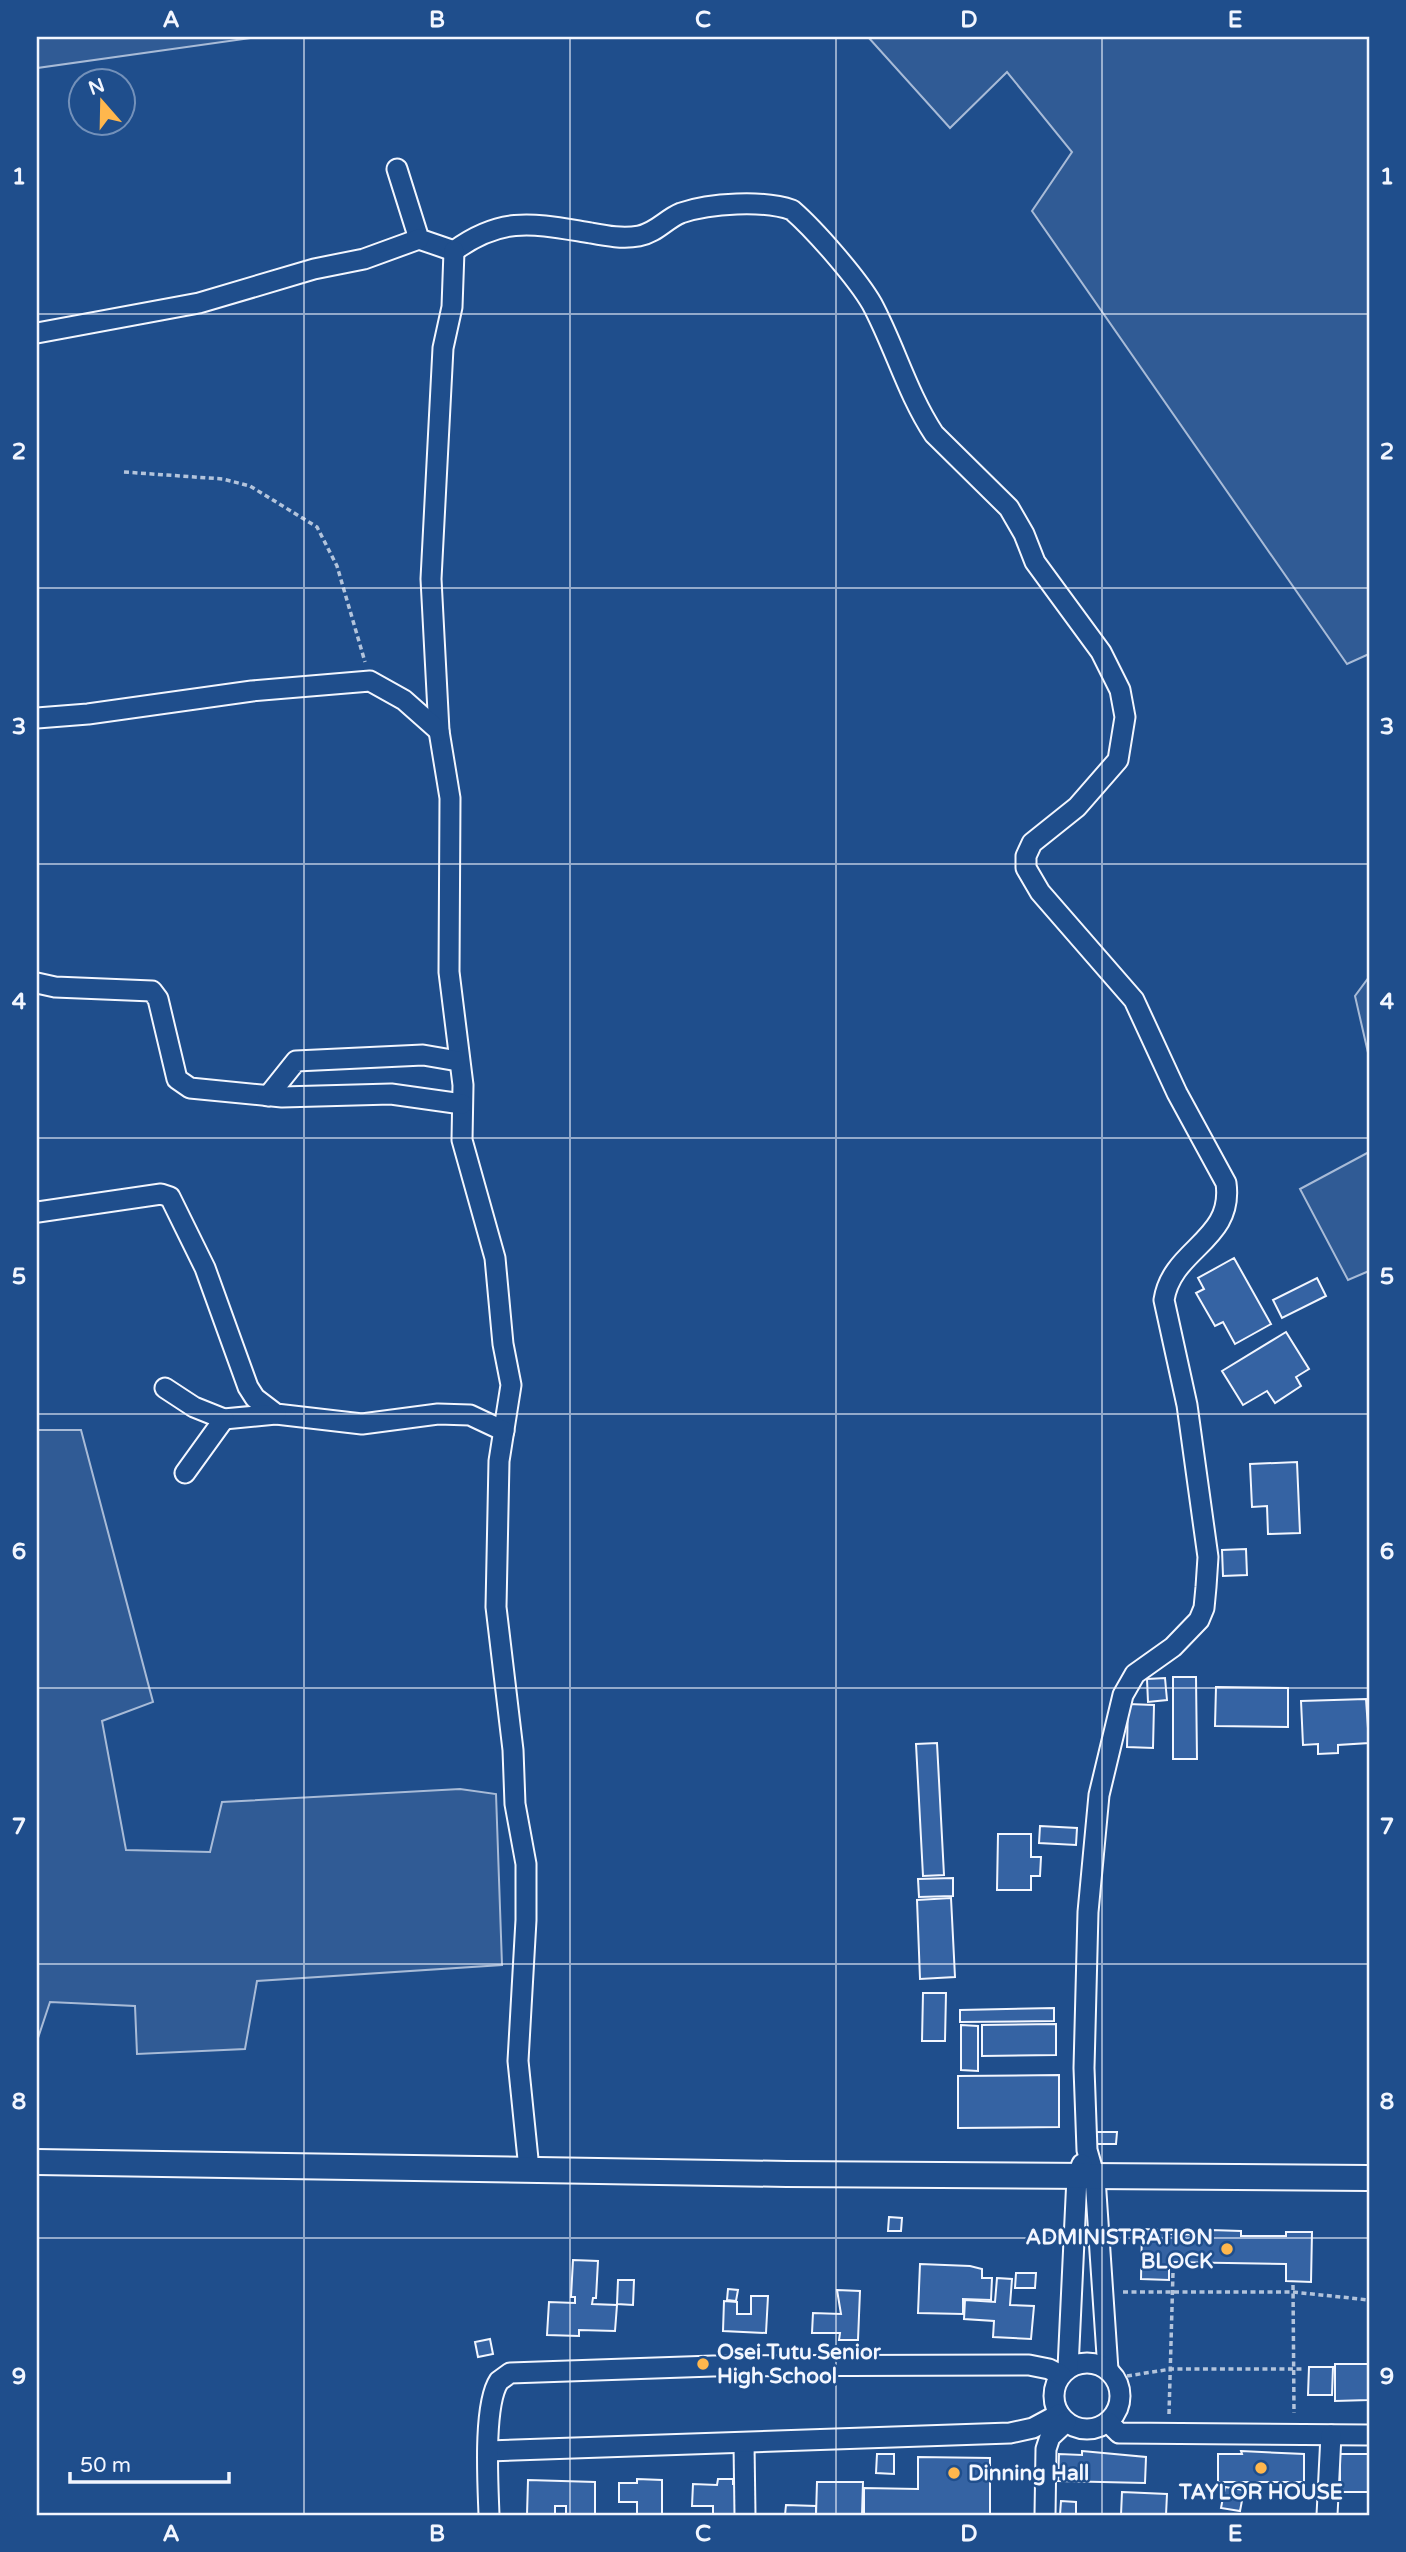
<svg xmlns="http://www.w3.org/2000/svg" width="1406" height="2552" font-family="'Varela Round',sans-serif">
	<rect width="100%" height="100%" fill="#1f4e8c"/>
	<g fill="#305b95" stroke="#a8bbd7" stroke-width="2">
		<path d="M37 37H258L37 68Z"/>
		<path d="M868 37H1369V654L1347 664 1032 211 1072 152 1007 72 950 128Z"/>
		<path d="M1369 977V1057L1355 996Z"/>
		<path d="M1369 1152V1271L1348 1280 1300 1189Z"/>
		<path d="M37 1430H81L153 1702 102 1721 126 1850 210 1852 222 1802 460 1789 496 1794 502 1965 257 1981 245 2049 137 2054 135 2006 50 2002 37 2041Z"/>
	</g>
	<g fill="#3563a3" stroke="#f2f6ff" stroke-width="2">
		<path d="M1234 1258 1271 1324 1235 1344 1223 1322 1215 1326 1196 1293 1204 1289 1198 1278Z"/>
		<path d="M1317 1278 1326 1296 1282 1318 1273 1300Z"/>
		<path d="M1286 1332 1309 1369 1296 1377 1301 1386 1275 1403 1267 1391 1243 1405 1222 1371Z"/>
		<path d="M1297 1462 1300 1533 1268 1534 1267 1506 1252 1507 1250 1464Z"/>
		<path d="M1246 1549 1247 1575 1223 1576 1222 1550Z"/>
		<path d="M1173 1677H1196L1197 1759H1173Z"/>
		<path d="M1165 1678 1167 1700 1148 1702 1147 1679Z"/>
		<path d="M1216 1687 1288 1688V1727L1215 1726Z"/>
		<path d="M1366 1699 1369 1743 1338 1745V1753L1318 1754V1744L1303 1745 1301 1701Z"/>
		<path d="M1128 1704 1154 1705 1153 1748 1127 1747Z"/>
		<path d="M937 1743 944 1875 923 1876 916 1744Z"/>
		<path d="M1040 1826 1077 1828 1076 1845 1039 1843Z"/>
		<path d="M998 1834H1031V1857H1041L1040 1876H1031V1890H997Z"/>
		<path d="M953 1878V1896L919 1897 918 1879Z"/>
		<path d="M951 1898 955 1977 920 1979 917 1900Z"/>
		<path d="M923 1993H946L945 2041H922Z"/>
		<path d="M1054 2008V2021L960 2022V2010Z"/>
		<path d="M1056 2024V2055L982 2056V2025Z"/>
		<path d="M961 2025 978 2026V2071L961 2070Z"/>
		<path d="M1059 2075V2127L958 2128V2076Z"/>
		<path d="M1093 2132H1117L1116 2144H1093Z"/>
		<path d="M889 2217 902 2218 901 2231H888Z"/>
		<path d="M1142 2229 1167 2230V2234L1211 2235V2230L1241 2231V2236H1286V2232H1312L1311 2282 1286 2281V2264L1169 2262V2280L1141 2279Z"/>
		<path d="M573 2260 598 2261 596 2298H593L592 2304 617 2305 615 2331 579 2330V2336L547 2335 549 2302 575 2303V2297H571Z"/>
		<path d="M920 2264 970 2266 982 2269V2278H992L991 2300 963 2299V2314L918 2313Z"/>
		<path d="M1016 2273H1036L1035 2288H1015Z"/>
		<path d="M997 2278 1012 2279 1010 2305 1034 2306 1031 2339 993 2337 994 2321 964 2319 965 2300 995 2302Z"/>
		<path d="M618 2280H634L633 2305 617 2304Z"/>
		<path d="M728 2289 738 2290 736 2301 727 2300Z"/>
		<path d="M837 2290 860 2291 858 2340H839L840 2333H812L813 2313 841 2314Z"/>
		<path d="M751 2296H768L766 2333 723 2331 724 2301 737 2302V2314H751Z"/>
		<path d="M490 2339 493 2354 478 2357 475 2342Z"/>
		<path d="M1335 2364H1369V2400L1335 2401Z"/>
		<path d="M1309 2367H1333L1332 2395H1308Z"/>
		<path d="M1082 2451 1146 2457 1145 2483 1058 2481 1059 2454 1082 2455Z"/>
		<path d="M1241 2451 1304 2454V2482H1218V2454H1242Z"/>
		<path d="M877 2454H894V2474L876 2473Z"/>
		<rect x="1340" y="2454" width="29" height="38"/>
		<path d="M918 2457 990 2458V2515H864V2488L918 2489Z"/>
		<path d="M637 2479 662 2480V2515H637V2502H619V2483H637Z"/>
		<path d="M718 2479H733V2484H738V2515H713V2506H692L693 2484 717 2485Z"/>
		<path d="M528 2480 595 2482V2515H566V2506H555V2515H527Z"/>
		<path d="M817 2482H863L862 2515H816Z"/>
		<path d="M1225 2487 1244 2490 1240 2511 1221 2508Z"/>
		<path d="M1122 2492 1167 2494 1166 2515H1121Z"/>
		<path d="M1061 2501 1076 2502V2515H1060Z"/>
		<path d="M786 2505 816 2506V2515H785Z"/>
	</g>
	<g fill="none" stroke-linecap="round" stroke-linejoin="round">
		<defs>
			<g id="minor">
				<path d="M397 169 419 239 454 251"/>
				<path d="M454 251C503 215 535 224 591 233 607 236 623 239 639 236 656 233 666 219 681 213 710 203 764 200 792 210 815 230 857 278 872 304 895 347 907 393 934 434L1009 508 1024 534 1035 562 1101 652 1120 690 1125 717 1118 760 1077 807 1032 843 1026 856V868L1040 892 1134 1000 1177 1093 1226 1183C1234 1241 1172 1248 1164 1300L1187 1405 1208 1557 1206 1587 1204 1608 1199 1620 1173 1647 1135 1674 1123 1695 1099 1795 1088 1912 1084 2068 1087 2150 1095 2178 1108 2370"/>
				<path d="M454 251 452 307 443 348 431 579 439 731 450 798 449 972 463 1085 462 1140 495 1258 503 1344 511 1385 499 1461 496 1607 513 1750 515 1804 526 1864V1920L518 2061 529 2169"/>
				<path d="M37 333 199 303 314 269 364 259 419 239"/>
				<path d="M37 718 88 714 252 691 370 681 404 700 439 731"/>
				<path d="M37 983 55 987 152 991 158 999 177 1079 190 1088 282 1097 391 1094 462 1104"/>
				<path d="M268 1096 296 1061 423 1055 458 1061"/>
				<path d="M38 1212 161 1194 170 1197 205 1268 248 1387 255 1398 276 1414 362 1424 438 1414 470 1415 504 1431"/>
				<path d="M165 1388 194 1407 224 1419 276 1414"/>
				<path d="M185 1473 224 1419"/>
				<circle cx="1087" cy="2396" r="33"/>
				<path d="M1068 2368 1077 2177 1082 2164"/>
				<path d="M1108 2422 1119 2433 1369 2435"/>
				<path d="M744 2444 745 2515"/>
				<path d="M488 2451 1010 2433 1033 2428 1059 2414"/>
				<path d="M489 2515C488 2485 483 2405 499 2381L510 2373 713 2366 1029 2365 1049 2369 1061 2375"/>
				<path d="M1045 2515 1046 2449 1050 2437 1066 2422"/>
				<path d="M1327 2515 1331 2435"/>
			</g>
			<path id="tertiary" d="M37 2162 787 2174 1369 2178"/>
		</defs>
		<use href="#minor" stroke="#f2f6ff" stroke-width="23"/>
		<use href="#tertiary" stroke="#f2f6ff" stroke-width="28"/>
		<g stroke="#b3c4dc" stroke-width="3.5" stroke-dasharray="5 3.5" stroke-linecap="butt">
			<path d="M124 472 223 479 250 486 317 527 337 566 365 662"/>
			<path d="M1293 2285 1294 2413"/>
			<path d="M1123 2292H1293L1369 2300"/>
			<path d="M1127 2376 1171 2369H1302"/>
			<path d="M1169 2414 1173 2272"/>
		</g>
		<use href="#minor" stroke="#1f4e8c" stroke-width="19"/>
		<use href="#tertiary" stroke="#1f4e8c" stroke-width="24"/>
	</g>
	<path fill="none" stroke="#f2f6ff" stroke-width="2" stroke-opacity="0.55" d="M304 37V2515M570 37V2515M836 37V2515M1102 37V2515M37 314H1369M37 588H1369M37 864H1369M37 1138H1369M37 1414H1369M37 1688H1369M37 1964H1369M37 2238H1369"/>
	<g fill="#ffb74d" stroke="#1f4e8c" stroke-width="2.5">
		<circle cx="1227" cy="2249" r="7"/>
		<circle cx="703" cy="2364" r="7"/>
		<circle cx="1261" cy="2468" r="7"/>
		<circle cx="954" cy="2473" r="7"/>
	</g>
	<g text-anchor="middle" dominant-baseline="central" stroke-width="5" stroke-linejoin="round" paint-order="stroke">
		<g font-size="21" font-weight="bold" fill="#f2f6ff" stroke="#1f4e8c" text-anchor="start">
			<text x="1213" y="2237" text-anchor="end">ADMINISTRATION<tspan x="1213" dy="24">BLOCK</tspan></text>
			<text x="717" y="2352">Osei Tutu Senior<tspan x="717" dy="24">High School</tspan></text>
			<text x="968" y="2473">Dinning Hall</text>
			<text x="1261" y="2492" text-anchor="middle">TAYLOR HOUSE</text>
		</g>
	</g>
	<rect width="1406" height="2552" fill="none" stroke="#1f4e8c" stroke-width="77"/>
	<g transform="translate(102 102) rotate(340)"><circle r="33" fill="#1f4e8c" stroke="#7391ba" stroke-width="2"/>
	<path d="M0-5L12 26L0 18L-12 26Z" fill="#ffb74d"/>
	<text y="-10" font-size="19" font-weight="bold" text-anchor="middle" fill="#f2f6ff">N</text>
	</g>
	<path d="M70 2472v10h159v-10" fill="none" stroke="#f2f6ff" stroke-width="3.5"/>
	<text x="80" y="2472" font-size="21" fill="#f2f6ff" stroke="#1f4e8c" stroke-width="5" paint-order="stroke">50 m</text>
	<rect x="38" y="38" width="1330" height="2476" fill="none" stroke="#f2f6ff" stroke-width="2.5"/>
	<g font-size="23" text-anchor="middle" font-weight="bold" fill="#f2f6ff">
		<text x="171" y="27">A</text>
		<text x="437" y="27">B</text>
		<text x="703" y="27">C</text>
		<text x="969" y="27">D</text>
		<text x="1235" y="27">E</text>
		<text x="19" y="184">1</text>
		<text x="1387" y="184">1</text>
		<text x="19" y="459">2</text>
		<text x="1387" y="459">2</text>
		<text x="19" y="734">3</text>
		<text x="1387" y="734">3</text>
		<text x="19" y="1009">4</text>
		<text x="1387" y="1009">4</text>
		<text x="19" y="1284">5</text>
		<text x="1387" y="1284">5</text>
		<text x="19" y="1559">6</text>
		<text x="1387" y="1559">6</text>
		<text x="19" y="1834">7</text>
		<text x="1387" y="1834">7</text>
		<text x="19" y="2109">8</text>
		<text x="1387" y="2109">8</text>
		<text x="19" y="2384">9</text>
		<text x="1387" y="2384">9</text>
		<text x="171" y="2541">A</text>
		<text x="437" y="2541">B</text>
		<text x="703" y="2541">C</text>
		<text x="969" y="2541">D</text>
		<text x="1235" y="2541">E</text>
	</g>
</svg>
